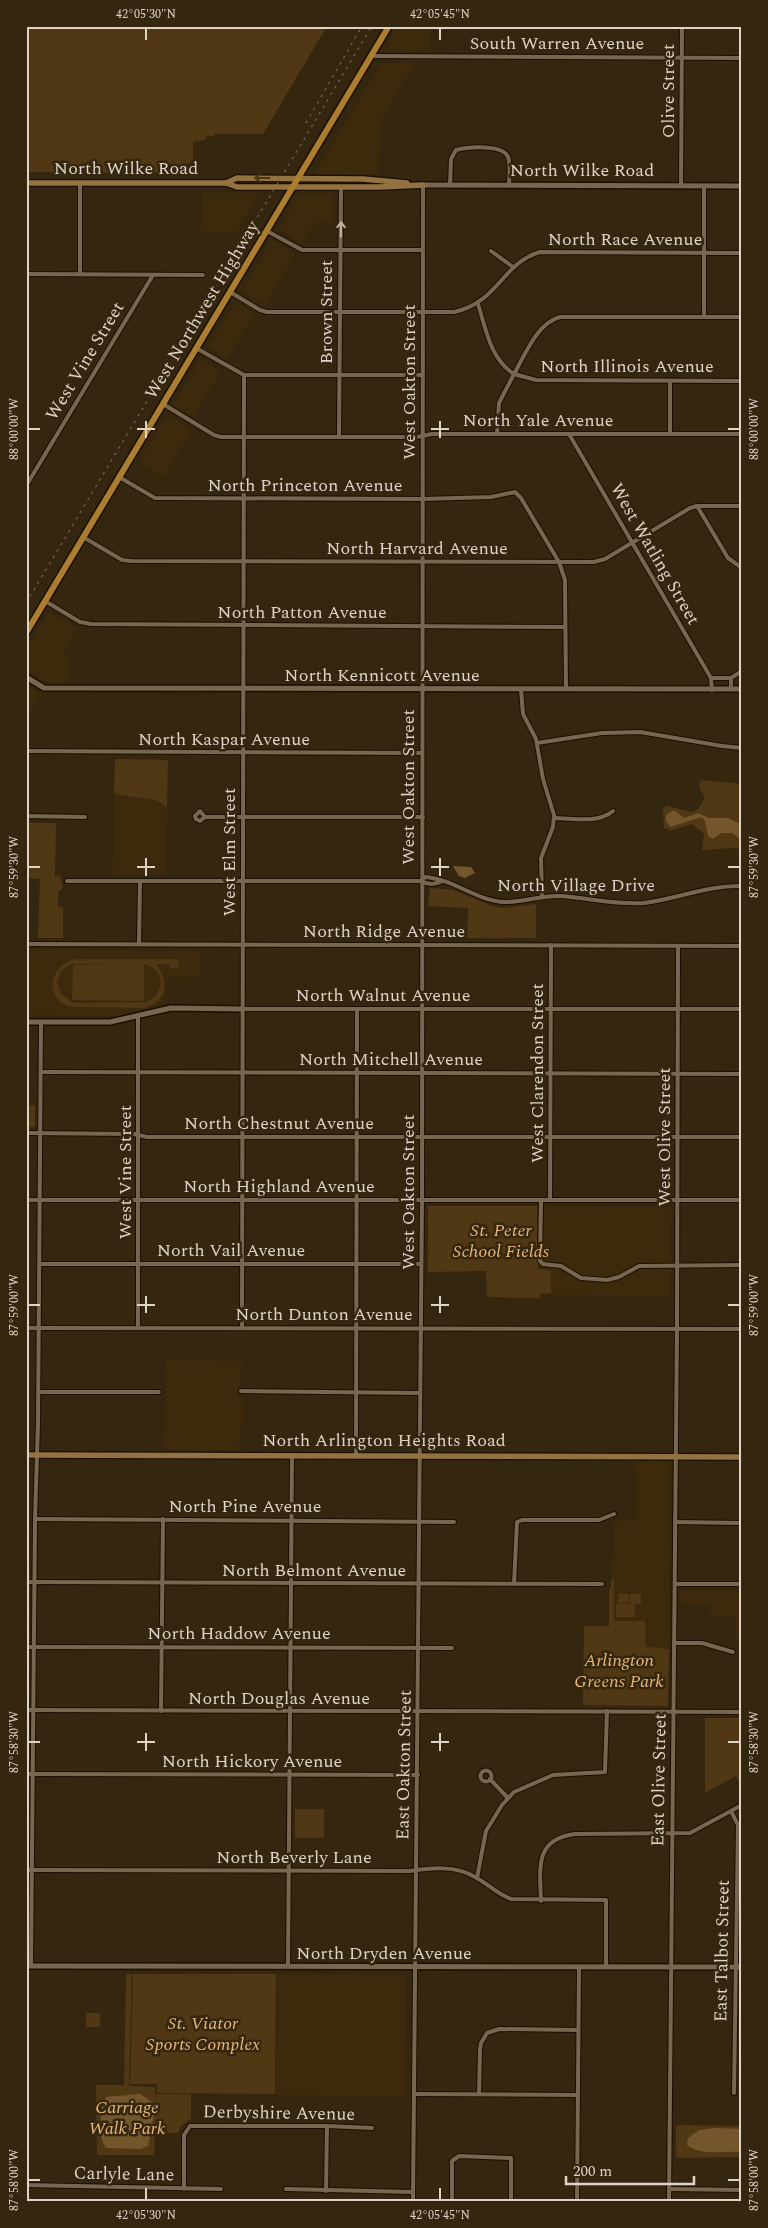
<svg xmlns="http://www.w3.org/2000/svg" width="768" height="2228" font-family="Spectral,serif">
	<rect width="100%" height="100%" fill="#352610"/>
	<g fill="#3d2a0d">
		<path d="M397 26H430V51H389V40Z"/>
		<path d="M381 63H415L379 123 381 125 379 174H317L315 173Z"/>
		<path d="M202 193H259L236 233 201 232Z"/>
		<path d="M299 194H333V222H316L301 243 279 229Z"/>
		<path d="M272 239 295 254 266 306 242 291Z"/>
		<path d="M236 302 254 314 227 360 208 347Z"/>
		<path d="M201 359 221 371 194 417 174 405Z"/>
		<path d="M167 415 192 430 163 477 139 462Z"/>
		<path d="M49 612 78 628 63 655 69 657 68 683 47 682 26 670V650Z"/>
		<path d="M26 685 40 693 26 717Z"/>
		<path d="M114 794 155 800 167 807 166 874 113 875Z"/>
		<path d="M26 949 201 951V977H167L165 1003 117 1016 26 1015Z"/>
		<path d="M537 1206 671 1207 670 1296 551 1295V1271L538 1270Z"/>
		<path d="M165 1360 241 1361 238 1397 243 1398V1423H240L239 1450H164Z"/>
		<path d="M740 1392H742V1450H739Z"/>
		<path d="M636 1462H669V1649L649 1648 614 1621V1579H611V1557H614L613 1521 637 1520Z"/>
		<path d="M680 1590H742V1646L737 1640 736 1616H709V1604H681Z"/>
		<path d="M277 1974 406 1975 405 2096 276 2095Z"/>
	</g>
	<g fill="#503814" fill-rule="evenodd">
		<path d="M26 26H327L263 134H215L213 137 207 135 205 140 193 142V162L187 164 181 173 26 172Z"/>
		<path d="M115 759 168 760 167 807 155 800 114 794Z"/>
		<path d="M701 780 742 784V850L735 848 702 850 704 834 692 824 671 831 664 828 663 808 668 806 692 812 698 809 705 798 699 787Z"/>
		<path d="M26 823H56L55 877 60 876 63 888 58 892V907H63V938H38L40 879 26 878Z"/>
		<path d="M430 888 454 890 492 906 503 908 536 904V938H467L468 908 428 906Z"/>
		<path d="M75 959H178L179 967 170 968 169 964H156C169 981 168 1002 144 1008L73 1007C43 1001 48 966 75 959ZM71 964H130L73 965 72 1000 144 1001V964C166 968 166 996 145 1002L73 1003 61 994 57 982 61 971Z"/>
		<path d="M35 1105V1127H26V1106Z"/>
		<path d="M428 1206H537L538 1269 551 1271V1293L540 1294V1298L487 1297 486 1271 428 1272Z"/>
		<path d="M611 1579H614V1621H645V1644L647 1647 669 1649 668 1706 583 1705 584 1626H609V1589L611 1588Z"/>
		<rect x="618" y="1594" width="11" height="9"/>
		<path d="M630 1594H641V1604H635V1617H616V1604H630Z"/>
		<path d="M705 1718H742V1786L736 1776 705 1793Z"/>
		<rect x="295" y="1809" width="29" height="29"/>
		<path d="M126 1974H132L129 2086 155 2087V2094H191V2119L181 2126 178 2133H155L154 2155H97L96 2085H124Z"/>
		<path d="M133 1974H276L275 2094 157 2093V2084H130Z"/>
		<rect x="86" y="2013" width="14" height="14"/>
		<path d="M676 2125 742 2126V2157L676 2158Z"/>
	</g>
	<g fill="#74562c">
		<path d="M674 810 684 818 699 813 708 818H728L742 825V840L732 833H721L713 839 708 836 705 821 702 817 670 827 666 821V815Z"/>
		<path d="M453 866 471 867 475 873 465 878 459 876Z"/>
		<path d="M140 2094 156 2105 148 2146 141 2149 106 2148C97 2136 100 2110 106 2097Z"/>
		<path d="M715 2128 742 2129V2152C725 2151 700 2156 687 2145L688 2138 699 2130Z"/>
	</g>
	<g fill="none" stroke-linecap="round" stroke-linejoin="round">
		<defs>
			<g id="minor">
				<path d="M372 56 742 58"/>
				<path d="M450 185 451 159 456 150C467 147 503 144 508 157 511 165 509 177 509 185"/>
				<path d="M681 185 682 26"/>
				<path d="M704 186V317"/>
				<path d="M267 231 302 250H422"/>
				<path d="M491 251 513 267"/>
				<path d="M26 274 203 275"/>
				<path d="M80 274V183"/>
				<path d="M230 292 260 310 267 312H454C498 303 502 263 540 252L742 253"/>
				<path d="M478 304C486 329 490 359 514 374L499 403 497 434"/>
				<path d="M742 317H560C537 323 525 355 514 374L536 380 742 381"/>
				<path d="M196 348 244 375H422"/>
				<path d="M670 381V434"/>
				<path d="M163 404 214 435 221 437H417L432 434H742"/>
				<path d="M569 434 711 678 712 690"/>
				<path d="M339 436 341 187"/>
				<path d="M119 477 155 498 423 499 491 497 515 492 521 498 559 562 565 580 566 689"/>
				<path d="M26 486 153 275"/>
				<path d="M697 506 728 558 742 568"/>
				<path d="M83 537 122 560 131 561 594 562 605 559 690 508 697 506H742"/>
				<path d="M45 601 80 622 91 624 565 627"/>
				<path d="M711 678H731"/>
				<path d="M521 689 523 714 536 739 543 779 554 815 553 827 541 858 542 896"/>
				<path d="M731 689V678L742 671"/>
				<path d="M537 743 602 733 640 732 722 746 742 748"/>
				<path d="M26 751 422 753"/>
				<path d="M26 816 85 817"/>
				<path d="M205 817 200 811 195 816 196 819 200 821 205 817H423"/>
				<path d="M554 818C573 818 598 824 613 811"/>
				<path d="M67 881H421C428 885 435 885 442 881"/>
				<path d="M421 881 425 877C453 879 477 901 505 902 524 902 542 895 561 896 589 898 616 905 644 903 677 899 708 885 742 886"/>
				<path d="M26 944 742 946"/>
				<path d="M139 944 140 881"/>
				<path d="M243 1009H742"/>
				<path d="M41 1072 742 1074"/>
				<path d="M26 1133 134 1134 147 1137H742"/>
				<path d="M26 1200H742"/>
				<path d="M541 1200 540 1261 543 1264 561 1266 581 1278 607 1280 619 1277 639 1266 742 1265"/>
				<path d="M550 1200 551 945"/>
				<path d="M40 1264H421"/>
				<path d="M26 1328 742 1329"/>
				<path d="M138 1328V1016"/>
				<path d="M242 1328 244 375"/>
				<path d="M241 1391 420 1393"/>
				<path d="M38 1392H159"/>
				<path d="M356 1455 357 1009"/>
				<path d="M35 1519 454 1522"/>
				<path d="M675 1522 742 1523"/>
				<path d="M26 1582 602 1584"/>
				<path d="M514 1584 517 1522 522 1520H599L614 1514"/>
				<path d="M675 1584H742"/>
				<path d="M674 1643H702L733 1652"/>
				<path d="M26 1647 452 1648"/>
				<path d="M26 1710 742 1712"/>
				<path d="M161 1711 163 1519"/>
				<circle cx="486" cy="1776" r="5.5"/>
				<path d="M26 1774 418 1775"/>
				<path d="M490 1779 508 1798"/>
				<path d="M731 1811 738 1825 734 2093"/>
				<path d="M26 1870 410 1871C430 1868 456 1865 475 1877 488 1884 497 1894 511 1899L606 1900V1967"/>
				<path d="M477 1878 486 1831 502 1805 514 1792 553 1775 605 1772 607 1711"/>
				<path d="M541 1901C540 1869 534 1839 575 1834L690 1833 742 1805"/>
				<path d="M31 1966 35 1519 38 1424 41 1022"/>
				<path d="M288 1967 292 1455"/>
				<path d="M414 2094 578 2095"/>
				<path d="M479 2094 480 2050 481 2043 487 2033 499 2029 578 2030"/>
				<path d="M26 2185 221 2189"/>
				<path d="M184 2189V2135L190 2126H327L372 2128"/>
				<path d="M286 2189 413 2192"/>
				<path d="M669 2189 742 2190"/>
				<path d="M326 2191 327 2126"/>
				<path d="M413 2202 422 1200 423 185"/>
				<path d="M452 2202V2161L459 2156 511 2158V2202"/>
				<path d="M577 2202 579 1968"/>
				<path d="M669 2202 677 1328 678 946"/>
			</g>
			<g id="tertiary">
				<path d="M423 185 742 186"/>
				<path d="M26 677 44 688 742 689"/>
				<path d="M26 1022H110L171 1008 243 1009"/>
				<path d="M26 1966 742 1967"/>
			</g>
			<g id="secondary">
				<path d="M26 183H226L237 187H380L423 185"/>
				<path d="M226 183 237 178 363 179 407 183"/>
				<path d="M26 1455 742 1457"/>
			</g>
			<path id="primary" d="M26 633 389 26"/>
		</defs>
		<use href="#minor" stroke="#1c0e00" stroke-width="6"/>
		<use href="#tertiary" stroke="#1c0e00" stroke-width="8"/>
		<use href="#secondary" stroke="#1c0e00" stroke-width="8"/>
		<use href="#primary" stroke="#1c0e00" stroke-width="9"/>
		<use href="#minor" stroke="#786750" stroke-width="4"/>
		<use href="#tertiary" stroke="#786750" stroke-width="5"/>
		<use href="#secondary" stroke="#927240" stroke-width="5.5"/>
		<use href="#primary" stroke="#ab7d2f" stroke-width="6"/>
		<g stroke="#8c806f" stroke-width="1" stroke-dasharray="2.5 5" stroke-linecap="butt">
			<path d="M306 123 362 26"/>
			<path d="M26 603 372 26"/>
		</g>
	</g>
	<defs><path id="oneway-shaft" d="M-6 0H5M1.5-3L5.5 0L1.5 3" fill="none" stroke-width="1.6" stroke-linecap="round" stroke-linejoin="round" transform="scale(1.25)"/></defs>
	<use stroke="#48351a" href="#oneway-shaft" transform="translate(262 178) rotate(-180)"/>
	<use stroke="#bfb3a3" href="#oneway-shaft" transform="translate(341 229) rotate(-89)"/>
	<path fill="none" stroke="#ddd3c6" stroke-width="2" d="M146 28V40M440 28V40M146 421V438M440 421V438M28 429H40M137 429H155M431 429H449M728 429H740M146 858V876M440 858V876M28 867H40M137 867H155M431 867H449M728 867H740M146 1296V1313M440 1296V1313M28 1305H40M137 1305H155M431 1305H449M728 1305H740M146 1733V1751M440 1733V1751M28 1742H40M137 1742H155M431 1742H449M728 1742H740M28 2180H40M728 2180H740M146 2188V2200M440 2188V2200"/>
	<g text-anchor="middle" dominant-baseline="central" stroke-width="5" stroke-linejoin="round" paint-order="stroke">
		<g font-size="18" fill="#ddd3c6" stroke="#352610">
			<text x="557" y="43">South Warren Avenue</text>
			<text transform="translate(668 91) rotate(-90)">Olive Street</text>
			<text x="126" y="168">North Wilke Road</text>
			<text x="582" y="170">North Wilke Road</text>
			<text x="625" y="239">North Race Avenue</text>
			<text transform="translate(202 310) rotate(-59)">West Northwest Highway</text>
			<text transform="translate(326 312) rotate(-90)">Brown Street</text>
			<text transform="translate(85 361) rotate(-59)">West Vine Street</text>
			<text x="627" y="366">North Illinois Avenue</text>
			<text transform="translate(409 382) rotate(-90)">West Oakton Street</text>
			<text x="538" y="420">North Yale Avenue</text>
			<text x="305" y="485">North Princeton Avenue</text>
			<text x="417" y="548">North Harvard Avenue</text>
			<text transform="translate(655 554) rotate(60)">West Watling Street</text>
			<text x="302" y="612">North Patton Avenue</text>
			<text x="382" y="675">North Kennicott Avenue</text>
			<text x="224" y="739">North Kaspar Avenue</text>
			<text transform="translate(408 787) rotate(-90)">West Oakton Street</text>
			<text transform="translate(229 852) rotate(-90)">West Elm Street</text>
			<text x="576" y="885">North Village Drive</text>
			<text x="384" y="931">North Ridge Avenue</text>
			<text x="383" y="995">North Walnut Avenue</text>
			<text x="391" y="1059">North Mitchell Avenue</text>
			<text transform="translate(537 1073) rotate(-90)">West Clarendon Street</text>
			<text x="279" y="1123">North Chestnut Avenue</text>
			<text transform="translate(664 1137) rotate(-90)">West Olive Street</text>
			<text transform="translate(125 1172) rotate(-90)">West Vine Street</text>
			<text x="279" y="1186">North Highland Avenue</text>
			<text transform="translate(408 1192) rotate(-90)">West Oakton Street</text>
			<text x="231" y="1250">North Vail Avenue</text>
			<text x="324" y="1314">North Dunton Avenue</text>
			<text x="384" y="1440">North Arlington Heights Road</text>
			<text x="245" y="1506">North Pine Avenue</text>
			<text x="314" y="1570">North Belmont Avenue</text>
			<text x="239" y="1633">North Haddow Avenue</text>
			<text x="279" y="1698">North Douglas Avenue</text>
			<text x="252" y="1761">North Hickory Avenue</text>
			<text transform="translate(404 1765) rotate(-89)">East Oakton Street</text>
			<text transform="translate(659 1780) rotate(-89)">East Olive Street</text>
			<text x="294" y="1857">North Beverly Lane</text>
			<text transform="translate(722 1951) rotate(-89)">East Talbot Street</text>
			<text x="384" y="1953">North Dryden Avenue</text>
			<text transform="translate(279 2113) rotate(1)">Derbyshire Avenue</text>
			<text transform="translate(124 2174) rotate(1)">Carlyle Lane</text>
		</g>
		<g font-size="18" font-style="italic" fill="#e8b776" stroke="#352610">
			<text x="501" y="1230">St. Peter<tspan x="501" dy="21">School Fields</tspan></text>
			<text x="619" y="1660">Arlington<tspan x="619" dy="21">Greens Park</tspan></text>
			<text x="203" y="2023">St. Viator<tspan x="203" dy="21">Sports Complex</tspan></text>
			<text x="127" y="2107">Carriage<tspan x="127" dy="21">Walk Park</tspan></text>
		</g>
	</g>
	<rect width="768" height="2228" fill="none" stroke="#352610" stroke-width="55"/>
	<path d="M566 2176v8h128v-8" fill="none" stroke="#ddd3c6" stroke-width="2.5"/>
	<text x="573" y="2176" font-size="15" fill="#ddd3c6" stroke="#352610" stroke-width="4" paint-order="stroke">200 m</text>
	<rect x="28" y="28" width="712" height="2172" fill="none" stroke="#ddd3c6" stroke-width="2"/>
	<g font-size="12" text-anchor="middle" fill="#ddd3c6">
		<text x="146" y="18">42°05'30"N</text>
		<text x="440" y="18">42°05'45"N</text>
		<text transform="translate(754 429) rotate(-90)" y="4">88°00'00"W</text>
		<text transform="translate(14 429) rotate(-90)" y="4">88°00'00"W</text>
		<text transform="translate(14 867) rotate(-90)" y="4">87°59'30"W</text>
		<text transform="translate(754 867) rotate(-90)" y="4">87°59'30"W</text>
		<text transform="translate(14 1305) rotate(-90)" y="4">87°59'00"W</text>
		<text transform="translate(754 1305) rotate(-90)" y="4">87°59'00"W</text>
		<text transform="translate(14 1742) rotate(-90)" y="4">87°58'30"W</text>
		<text transform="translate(754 1742) rotate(-90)" y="4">87°58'30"W</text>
		<text transform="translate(754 2180) rotate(-90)" y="4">87°58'00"W</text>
		<text transform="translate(14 2180) rotate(-90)" y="4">87°58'00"W</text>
		<text x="146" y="2219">42°05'30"N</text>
		<text x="440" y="2219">42°05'45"N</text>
	</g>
</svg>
